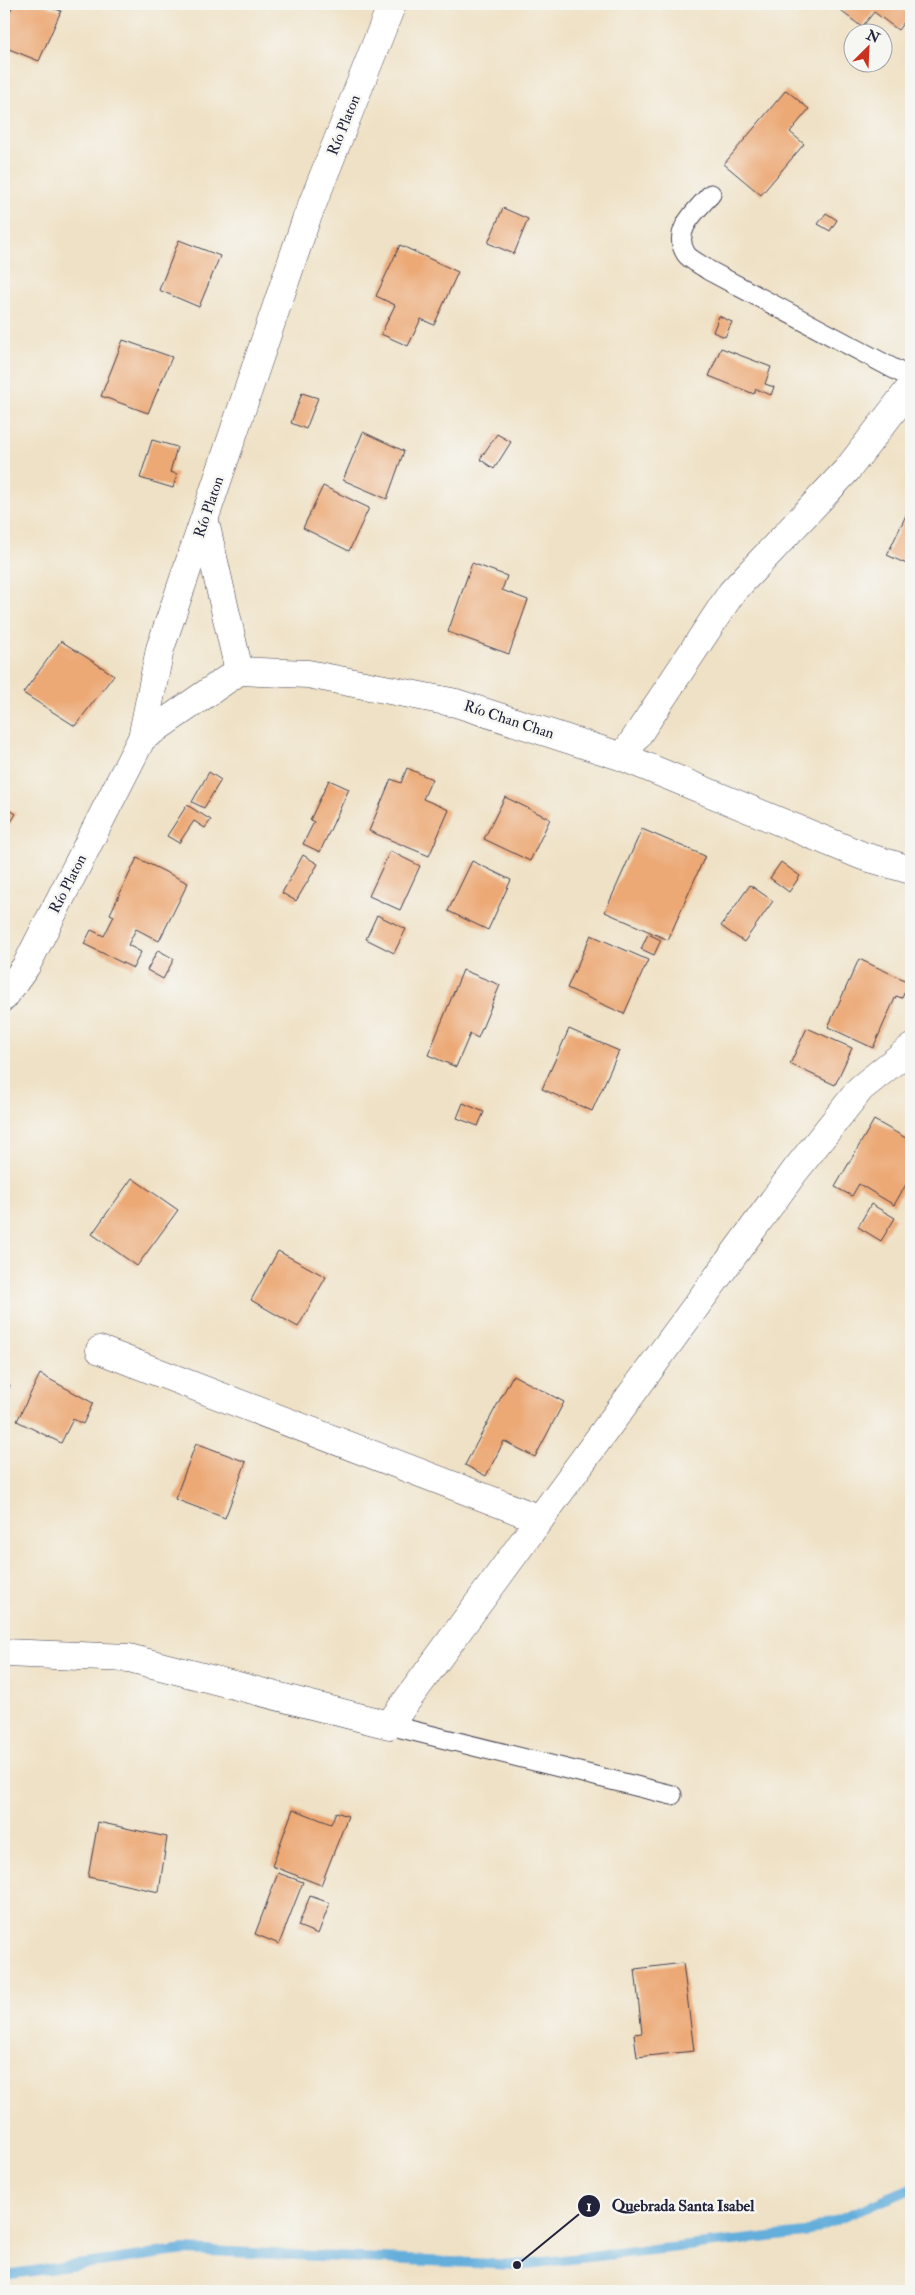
<svg xmlns="http://www.w3.org/2000/svg" width="915" height="2295" font-family="'IM FELL Double Pica',serif">
	<rect width="100%" height="100%" fill="#f6f6f2"/>
	<filter id="ink" filterUnits="userSpaceOnUse"><feTurbulence type="fractalNoise" baseFrequency=".02" numOctaves="2"/><feDisplacementMap in="SourceGraphic" scale="10" xChannelSelector="R" yChannelSelector="G"/><feConvolveMatrix kernelMatrix="1 2 1 2 8 2 1 2 1" color-interpolation-filters="sRGB"/></filter>
	<filter id="wash" filterUnits="userSpaceOnUse"><feTurbulence type="fractalNoise" baseFrequency=".0096" numOctaves="4" result="noise"/><feDisplacementMap in="SourceGraphic" scale="20" xChannelSelector="R" yChannelSelector="G"/><feGaussianBlur stdDeviation="1.12" result="paint"/><feColorMatrix in="noise" values="0 0 0 0 0 0 0 0 0 0 0 0 0 0 0 0 0 1.4 0 .05"/><feComposite in="paint" operator="in"/></filter>
	<g filter="url(#wash)">
		<rect width="100%" height="100%" fill="#efe1c5"/>
		<g fill="none" stroke-linecap="round" stroke-linejoin="round">
			<path stroke="#63aedb" stroke-width="10" d="M4 2275 185 2250 517 2265 805 2233 911 2189"/>
		</g>
		<g id="blocks">
			<g fill="#eca874">
				<path d="M13 4H41L61 11 39 61 4 47V27Z"/>
				<path d="M848 4H911V13L898 30 874 12 862 27 842 12Z"/>
				<path d="M786 90 809 109 790 132 804 144 761 195 724 164Z"/>
				<path d="M503 208 528 219 514 254 488 243Z"/>
				<path d="M826 213 837 220 830 231 818 224Z"/>
				<path d="M179 240 220 256 199 307 159 290Z"/>
				<path d="M400 245 458 272 434 325 421 319 408 346 381 334 395 305 376 296Z"/>
				<path d="M719 316 732 322 725 337 713 332Z"/>
				<path d="M123 340 172 357 148 413 101 396Z"/>
				<path d="M721 348 771 367 765 384 774 387 771 395 756 389 754 394 709 376Z"/>
				<path d="M302 393 318 398 306 429 291 423Z"/>
				<path d="M363 432 404 451 387 499 343 480Z"/>
				<path d="M497 434 511 442 494 469 480 459Z"/>
				<path d="M152 440 177 447 170 472 177 474 173 488 140 478Z"/>
				<path d="M323 486 369 508 349 551 303 528Z"/>
				<path d="M909 509 911 510V566L887 555Z"/>
				<path d="M472 563 507 576 502 590 528 600 509 654 448 632Z"/>
				<path d="M61 641 114 675 75 726 23 693Z"/>
				<path d="M407 768 432 779 423 799 449 810 429 856 369 831 391 779 401 783Z"/>
				<path d="M209 772 221 780 204 808 192 802Z"/>
				<path d="M329 780 349 789 320 852 303 844 314 822 310 820Z"/>
				<path d="M505 797 550 819 530 861 484 839Z"/>
				<path d="M187 805 211 820 205 828 194 821 179 843 167 836Z"/>
				<path d="M4 806 16 814 4 833Z"/>
				<path d="M642 829 705 856 668 940 605 912Z"/>
				<path d="M390 851 420 866 400 910 369 896Z"/>
				<path d="M303 855 318 864 296 901 282 893Z"/>
				<path d="M137 858 188 883 159 941 136 929 128 945 141 952 133 968 84 944 91 930 104 936 114 916 110 914Z"/>
				<path d="M472 861 511 880 488 930 448 911Z"/>
				<path d="M781 862 800 876 789 892 770 878Z"/>
				<path d="M750 885 773 901 744 942 721 926Z"/>
				<path d="M377 915 406 929 394 953 366 939Z"/>
				<path d="M648 934 661 940 654 955 641 949Z"/>
				<path d="M591 935 648 960 624 1014 567 988Z"/>
				<path d="M158 950 174 959 163 979 147 970Z"/>
				<path d="M859 959 909 982 902 998 896 996 873 1048 828 1027Z"/>
				<path d="M463 970 500 985 478 1038 470 1034 456 1067 428 1055Z"/>
				<path d="M807 1028 852 1048 835 1085 790 1064Z"/>
				<path d="M569 1029 619 1051 592 1111 542 1089Z"/>
				<path d="M463 1103 484 1112 478 1126 457 1118Z"/>
				<path d="M874 1120 911 1141V1176L894 1205 859 1184 852 1196 835 1187Z"/>
				<path d="M132 1178 178 1210 137 1266 92 1234Z"/>
				<path d="M871 1204 895 1218 881 1241 858 1227Z"/>
				<path d="M278 1251 326 1277 298 1327 251 1300Z"/>
				<path d="M40 1374 93 1403 83 1424 73 1419 61 1443 17 1421Z"/>
				<path d="M513 1375 564 1402 535 1457 504 1441 486 1476 465 1465Z"/>
				<path d="M4 1382 10 1385 4 1401Z"/>
				<path d="M196 1443 246 1462 225 1518 175 1499Z"/>
				<path d="M293 1809 331 1824 336 1812 348 1816 321 1885 272 1866Z"/>
				<path d="M98 1822 167 1837 159 1892 88 1877Z"/>
				<path d="M278 1873 303 1882 279 1944 255 1934Z"/>
				<path d="M310 1896 330 1903 318 1934 298 1926Z"/>
				<path d="M683 1963 694 2051 637 2057 634 2034 642 2033 635 1969Z"/>
			</g>
		</g>
	</g>
	<g filter="url(#ink)">
		<use href="#blocks" fill-opacity="0" stroke="#413f50" stroke-width="1"/>
		<g fill="none" stroke-linecap="round" stroke-linejoin="round">
			<defs>
				<g id="service">
					<path d="M711 194C697 210 671 231 686 254 690 260 702 265 708 270L911 378"/>
					<path d="M389 1725 672 1795"/>
				</g>
				<g id="minor">
					<path d="M205 522 239 671 308 674 456 703 623 757 863 856 911 870"/>
					<path d="M142 738 239 671"/>
					<path d="M623 757 732 592 847 470 911 387"/>
					<path d="M4 997 26 966 142 738 160 649 306 220 392 4"/>
					<path d="M100 1350 540 1519"/>
					<path d="M4 1653 129 1658 389 1725 795 1171 861 1088 911 1048"/>
				</g>
			</defs>
			<use href="#service" stroke="#413f50" stroke-width="21"/>
			<use href="#minor" stroke="#413f50" stroke-width="29"/>
			<use href="#service" stroke="#fff" stroke-width="19"/>
			<use href="#minor" stroke="#fff" stroke-width="28"/>
		</g>
	</g>
	<g text-anchor="middle" dominant-baseline="central" stroke-width="5" stroke-linejoin="round" paint-order="stroke">
		<g font-size="15" fill="#22223b" stroke="#f6f6f2">
			<text transform="translate(344 125) rotate(-68)">Río Platon</text>
			<text transform="translate(209 507) rotate(-71)">Río Platon</text>
			<text transform="translate(509 720) rotate(18)">Río Chan Chan</text>
			<text transform="translate(68 884) rotate(-63)">Río Platon</text>
		</g>
	</g>
	<path fill="none" stroke="#22223b" stroke-width="2" d="M517 2265L589 2206"/>
	<g fill="#22223b" stroke="#f6f6f2" stroke-width="2">
		<circle cx="517" cy="2265" r="5"/>
		<circle cx="589" cy="2206" r="12"/>
	</g>
	<g font-size="15" text-anchor="middle" font-weight="bold" fill="#fff">
		<text x="589" y="2211">1</text>
	</g>
	<g font-size="16" text-anchor="middle" font-weight="bold" fill="#22223b" stroke="#f6f6f2" stroke-width="5" stroke-linejoin="round" paint-order="stroke">
		<text x="683" y="2211">Quebrada Santa Isabel</text>
	</g>
	<rect width="915" height="2295" fill="none" stroke="#f6f6f2" stroke-width="20"/>
	<g transform="translate(868 48) rotate(24)"><circle r="24" fill="#f6f6f2" stroke="#a1a1a9"/>
	<path d="M0-4L9 19L0 12L-9 19Z" fill="#c8321e"/>
	<text y="-8" font-size="14" font-weight="bold" text-anchor="middle" fill="#22223b">N</text>
	</g>
</svg>
